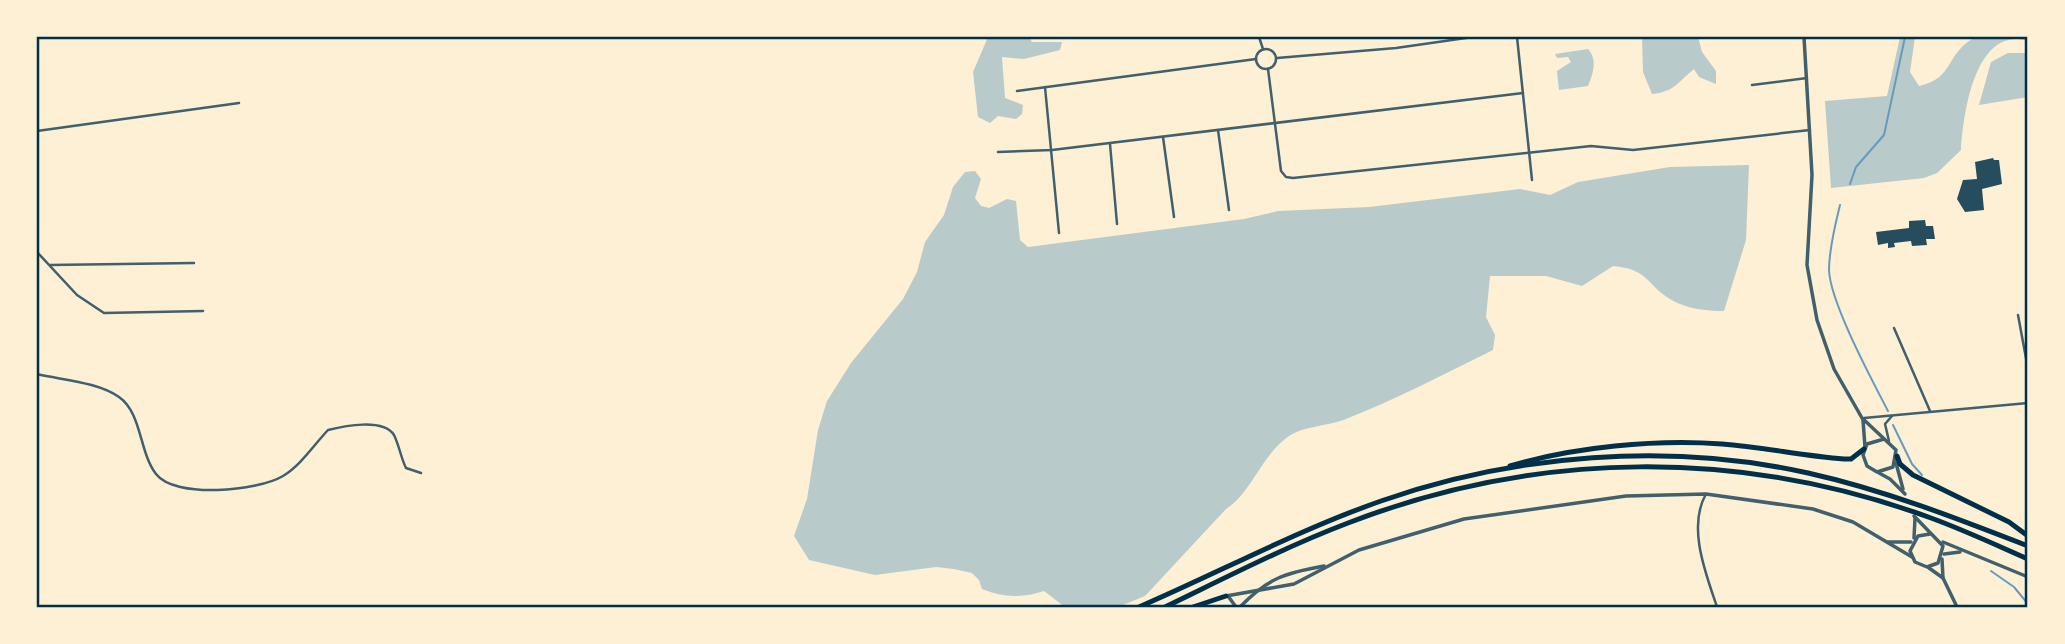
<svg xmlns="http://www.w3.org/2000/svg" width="2065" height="644" font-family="'Source Sans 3',sans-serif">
	<rect width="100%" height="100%" fill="#fdf0d5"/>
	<g fill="#b9caca">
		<path d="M988 37H1029L1032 42H1062L1060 50 1024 59 1002 57 1005 98 1023 105 1022 114 1016 119 998 116 990 123 978 117 973 72Z"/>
		<path d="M1698 37 1702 52 1716 71V84L1699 77 1694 69C1678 82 1674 92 1652 94L1643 72 1642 38Z"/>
		<path d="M1900 37H1915L1910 72 1919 86C1955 78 1945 54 1974 38 1986 32 2014 37 2028 37V41C1975 25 1963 115 1961 150L1937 173 1924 178 1831 188 1825 101 1887 96Z"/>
		<path d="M1588 49C1598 60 1593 74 1588 86L1559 90 1557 71 1571 62 1568 57 1557 58 1555 54Z"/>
		<path d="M2008 53H2028V97L1979 105 1991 62Z"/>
		<path d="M1749 165 1746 240 1724 311C1706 311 1686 309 1670 299 1646 284 1648 269 1613 266L1582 286 1546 276H1490L1486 317 1495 335 1493 350C1445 374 1396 399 1346 419 1329 426 1304 426 1289 436 1262 454 1252 492 1226 509L1145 596 1118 607H1065L1044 591C1023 598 1003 598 982 589L979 580 972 573 954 569 936 567 875 575 809 560 794 536 807 499 818 430 827 401 851 363 903 299 917 272 925 242 944 215 953 187 965 172 975 171 981 179 975 198 981 206 989 208 1007 199 1016 201 1020 240 1028 247 1244 219 1278 211 1369 207 1520 189 1550 195 1578 182 1670 167Z"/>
	</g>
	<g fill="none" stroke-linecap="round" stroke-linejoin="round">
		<g stroke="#669bbc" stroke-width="2">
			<path d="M1850 184 1856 167 1884 135 1905 37"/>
			<path d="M1840 205C1835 225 1829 250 1829 270 1830 302 1872 380 1888 411"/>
			<path d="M1893 425 1912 464 1922 475"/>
			<path d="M1991 571 2014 587 2028 604"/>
		</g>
	</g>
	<g fill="#264d5e">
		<path d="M1993 158 1994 160H1999L2002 184 1982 189 1984 210 1965 212 1957 199 1963 180 1977 179 1975 162Z"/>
		<path d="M1925 220 1926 226H1933L1935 239H1926L1927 245 1912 246 1911 241 1894 243 1895 247 1888 248V243L1878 245 1876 232 1909 228V221Z"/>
	</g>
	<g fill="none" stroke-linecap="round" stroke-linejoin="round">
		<g stroke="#3f606c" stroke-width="2.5">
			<path d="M1259 37 1263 49"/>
			<path d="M1517 37 1532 180"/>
			<circle cx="1266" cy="59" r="10"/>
			<path d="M1277 58 1396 48 1473 37"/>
			<path d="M1268 69 1281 171 1286 177 1293 178 1591 146 1633 150 1810 130"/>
			<path d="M1752 85 1807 78"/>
			<path d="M1045 87 1059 233"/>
			<path d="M1017 91 1256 59"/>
			<path d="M1218 130 1229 210"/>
			<path d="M37 131 239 103"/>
			<path d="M1163 137 1174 217"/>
			<path d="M1110 144 1117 224"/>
			<path d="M998 152 1052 150 1523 93"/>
			<path d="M37 252 77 295 104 313 203 311"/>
			<path d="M50 265 194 263"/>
			<path d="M2018 315 2028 369"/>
			<path d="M1894 328 1930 411"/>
			<path d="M37 374C62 380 98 382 119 397 142 413 139 452 156 474 175 499 258 491 283 476 301 465 313 446 328 430 344 426 383 418 394 435 399 445 401 458 406 468L421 473"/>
			<path d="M1864 418 2028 403"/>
			<path d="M1889 441 1885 424 1892 416"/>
			<path d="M1706 494C1687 527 1706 574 1717 607"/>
		</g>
		<g stroke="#3f606c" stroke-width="3.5">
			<path d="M1804 37 1812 175 1807 265 1817 320 1834 369 1862 418 1896 450 1893 467 1877 472 1867 466 1863 455 1867 444 1884 439"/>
			<path d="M1863 420 1865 447"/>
			<path d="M1896 463 1903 489"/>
			<path d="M1879 473 1890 479 1905 494"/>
			<path d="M1914 516 1943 546 1938 563 1927 567 1915 562 1910 551 1918 536 1930 534"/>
			<path d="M1914 538 1915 518"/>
			<path d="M1888 542H1911"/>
			<path d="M1943 542 2028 577"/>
			<path d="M1944 554 1960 552"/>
			<path d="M1929 568 1943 578 1942 559"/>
			<path d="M1943 578 1957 607"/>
			<path d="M1226 596 1294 584 1359 550 1464 519 1626 496 1706 494 1813 509 1853 522 1912 557"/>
			<path d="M1228 596 1236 607"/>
			<path d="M1240 607C1268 578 1285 573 1324 566"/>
		</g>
		<g stroke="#003049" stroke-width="5">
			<path d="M1897 456 1900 464 1913 475 2009 522 2028 536"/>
			<path d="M1510 466C1573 447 1656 439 1722 444 1763 447 1803 456 1844 459H1851L1864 449"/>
			<path d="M1139 607C1220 572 1298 530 1381 501 1515 454 1669 442 1808 473 1884 490 1956 518 2028 546"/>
			<path d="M1165 607C1225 578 1285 547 1348 523 1537 450 1741 448 1931 518 1964 530 1996 545 2028 559"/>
			<path d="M1193 607 1226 596"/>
		</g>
	</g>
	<rect width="2065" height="644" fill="none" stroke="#fdf0d5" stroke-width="77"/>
	<rect x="38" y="38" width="1988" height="568" fill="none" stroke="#003049" stroke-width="2.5"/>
</svg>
